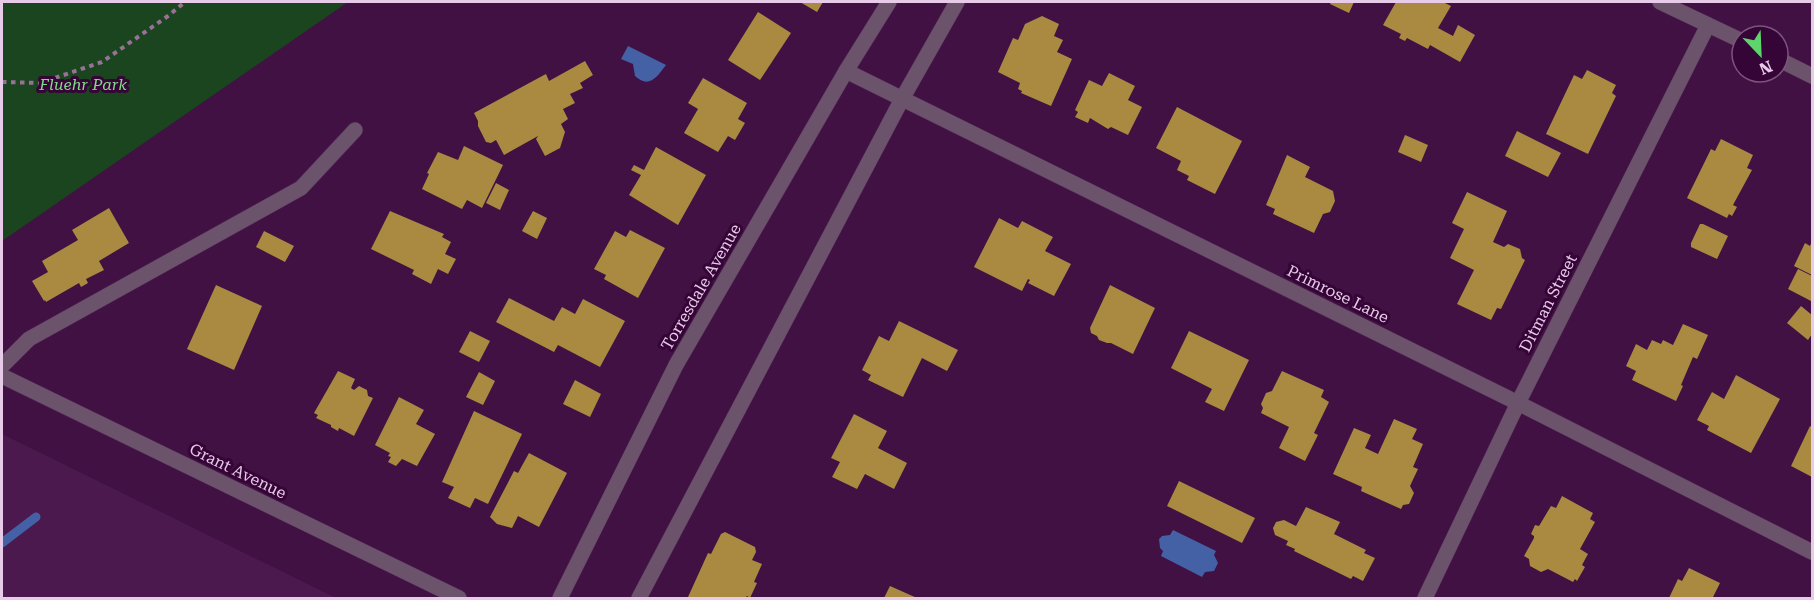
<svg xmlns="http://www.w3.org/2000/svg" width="1814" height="600" font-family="'Roboto Serif',serif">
	<rect width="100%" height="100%" fill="#401142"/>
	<path fill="#4c194f" d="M2 434 336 598H2Z"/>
	<path fill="#1a451f" d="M2 2H348L2 241Z"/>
	<g fill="#4561a6">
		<path d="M628 46 666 65C657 77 649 89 635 76L633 64 621 59Z"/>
		<path d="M1173 530 1216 551 1214 555 1218 563 1214 571 1205 572 1202 577 1161 556 1163 551 1160 548 1159 539 1162 536 1170 535Z"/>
	</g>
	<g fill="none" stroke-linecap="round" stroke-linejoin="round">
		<path stroke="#4561a6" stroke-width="9" d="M2 543 36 517"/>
	</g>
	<g fill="#a98a40">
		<path d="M800 2H823L817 12Z"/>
		<path d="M1331 2H1354L1349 13 1330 4Z"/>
		<path d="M1396 2H1443L1451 6 1438 28 1453 36 1458 25 1475 35 1460 62 1430 45 1428 49 1407 38 1405 41 1399 38 1401 34 1383 25Z"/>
		<path d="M758 12 791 33 760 80 728 60Z"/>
		<path d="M1042 16 1059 24 1054 36 1063 40 1057 52 1072 59 1051 106 1021 93 1022 91 1018 89 1020 83 998 72 1013 38 1018 40 1025 24Z"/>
		<path d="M585 61 593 75 580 83 583 88 570 94 575 103 563 109 568 119 561 124 565 132 560 148 545 156 536 139 538 136 504 155 496 140 491 143 486 142 478 126V121L474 113 544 75 546 74 549 81Z"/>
		<path d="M1587 70 1616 85 1612 93 1616 96 1588 154 1546 134 1574 75 1582 79Z"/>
		<path d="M1109 73 1135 86 1128 100 1142 107 1128 135 1111 127 1108 129 1090 118 1088 123 1075 117 1078 112 1075 110 1089 80 1102 86Z"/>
		<path d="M703 78 747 103 738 119 745 123 735 140 728 136 718 152 684 133 698 109 688 103Z"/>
		<path d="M1177 107 1242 141 1215 194 1187 180 1189 176 1177 170 1181 161 1156 148Z"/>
		<path d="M1517 131 1561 153 1548 177 1505 156Z"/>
		<path d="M1405 135 1428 145 1421 162 1398 152Z"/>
		<path d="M1721 139 1753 155 1747 168 1752 170 1733 205 1737 207 1732 216 1729 214 1727 218 1687 198 1711 149 1715 151Z"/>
		<path d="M464 146 503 165 482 208 467 200 462 209 422 189 429 174 427 173 438 152 458 160Z"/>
		<path d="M656 147 706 175 678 225 629 195 641 175 631 170 634 165 644 170Z"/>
		<path d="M1287 155 1310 167 1305 177 1333 191 1335 201 1330 212 1323 214 1314 233 1273 214 1275 209 1266 205Z"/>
		<path d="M496 183 509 190 500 210 486 203Z"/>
		<path d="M1467 192 1507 211 1493 242 1504 247 1508 244 1520 249 1522 258 1525 260 1501 309 1497 308 1491 320 1457 304 1474 270 1450 258 1464 229 1452 223Z"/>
		<path d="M109 208 129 243 99 261 104 270 86 279 88 283 81 287 79 283 46 302 45 300 44 301 32 281 48 272 42 261 78 240 72 230Z"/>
		<path d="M390 211 444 234 442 237 451 242 445 254 456 259 448 274 438 269 431 284 412 274 414 270 371 249Z"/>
		<path d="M533 211 547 218 537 239 522 231Z"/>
		<path d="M999 218 1018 228 1022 221 1053 237 1045 251 1071 264 1054 296 1028 283 1030 280 1028 279 1022 291 974 267Z"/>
		<path d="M1700 224H1703L1728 236 1717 259 1691 247V243Z"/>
		<path d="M630 230 665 248 638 298 604 279 606 275 594 269 615 231 626 237Z"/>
		<path d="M264 231 294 246 285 262 256 247Z"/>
		<path d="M1812 241V275L1794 266 1805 243 1810 246Z"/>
		<path d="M1798 269 1812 276 1811 301 1788 289Z"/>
		<path d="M216 285 262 306 234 370 187 349Z"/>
		<path d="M1110 285 1155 308 1133 354 1111 343H1107L1099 340 1097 336 1091 333 1090 328Z"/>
		<path d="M509 298 554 321 562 307 575 314 583 299 625 321 600 367 558 345 554 352 496 322Z"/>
		<path d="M1801 306 1812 315V334L1808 340 1787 323Z"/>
		<path d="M899 321 958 350 947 371 922 358 903 397 868 380 871 375 862 370 879 336 889 341Z"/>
		<path d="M1683 324 1708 335 1697 359 1693 357 1681 385 1683 386 1676 401 1632 380 1636 371 1626 366 1636 344 1647 350 1652 340 1661 344 1663 340 1673 345Z"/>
		<path d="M470 331 490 341 479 362 459 352Z"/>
		<path d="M1189 331 1249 360 1224 411 1205 402 1212 389 1171 368Z"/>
		<path d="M338 371 355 379 351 388 354 390 359 386 367 390 368 396 373 398 354 436 339 428 338 431 331 427V425L316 418 318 415 314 413Z"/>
		<path d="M1282 371 1324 390 1321 397 1329 402 1314 433 1318 435 1305 461 1279 448 1289 427 1261 413 1263 408 1261 404 1266 393 1272 391Z"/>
		<path d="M479 372 495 381 483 405 466 397Z"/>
		<path d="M1736 375 1780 399 1751 453 1707 430 1709 426 1697 420 1712 392 1724 399Z"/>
		<path d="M575 380 601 394 590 417 563 404Z"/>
		<path d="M399 397 424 410 416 424 435 434 417 466 402 459 396 466 388 462 391 457 388 456 390 453 375 445Z"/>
		<path d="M474 411 522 434 488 504 475 498 470 508 448 498 454 487 442 482Z"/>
		<path d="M854 414 887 431 878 448 907 463 894 489 865 474 857 489 832 477 840 462 831 458Z"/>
		<path d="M1394 419 1417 429 1412 439 1423 444 1413 467 1418 469 1410 486 1414 493 1409 504 1403 505 1401 509 1361 491 1362 487 1333 474 1354 428 1371 435 1365 448 1378 454Z"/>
		<path d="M1810 426 1812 427V477L1791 466Z"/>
		<path d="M529 453 567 473 539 527 518 516 512 528 497 524 490 517 514 471 518 473Z"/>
		<path d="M1179 481 1255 518 1242 543 1167 506Z"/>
		<path d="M1562 496 1593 513 1590 519 1595 522 1580 549 1588 554 1582 565 1585 567 1577 581 1575 579 1573 582 1548 569 1541 572 1530 566 1529 559 1524 556 1534 538V536L1531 534 1535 525 1539 526 1551 506 1556 508Z"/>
		<path d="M1306 507 1340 522 1334 534 1366 550 1364 553 1375 558 1363 581 1353 576 1351 579 1294 551 1295 549 1286 545 1288 541 1275 535 1273 528 1276 522 1284 520 1296 526Z"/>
		<path d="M725 532 755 547 756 552 752 560 762 564 754 582 757 583 750 598 747 596 745 598 688 597 708 553 711 554 721 534Z"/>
		<path d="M1689 568 1720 583 1713 597 1717 598H1669L1678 579 1682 581Z"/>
		<path d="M890 586 917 598H884Z"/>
	</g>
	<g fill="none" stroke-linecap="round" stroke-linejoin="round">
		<defs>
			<path id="service" d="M2 366 29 339 301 188 355 130"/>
			<g id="minor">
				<path d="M1660 2 1742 41"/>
				<path d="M1778 59 1812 76"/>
				<path d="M846 71 1518 403 1812 552"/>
				<path d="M560 598 676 365 846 71 889 2"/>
				<path d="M639 598 902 99 957 2"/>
				<path d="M1425 598 1518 403 1708 25"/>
			</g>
			<path id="tertiary" d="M2 376 459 598"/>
		</defs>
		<use href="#service" stroke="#5b2f5d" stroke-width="16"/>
		<use href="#minor" stroke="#5b2f5d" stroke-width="16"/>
		<use href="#tertiary" stroke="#5b2f5d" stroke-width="16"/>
		<path stroke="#977198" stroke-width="4" stroke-dasharray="4.5 4.5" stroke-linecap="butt" d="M2 82 40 83 102 62 168 16 185 2"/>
		<use href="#service" stroke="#6b546b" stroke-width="15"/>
		<use href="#minor" stroke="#6b546b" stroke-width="15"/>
		<use href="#tertiary" stroke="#6b546b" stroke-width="15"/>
	</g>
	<g text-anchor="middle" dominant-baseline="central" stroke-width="6" stroke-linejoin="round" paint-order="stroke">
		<g font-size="16" font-style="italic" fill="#80db88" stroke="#350537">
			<text x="83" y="84">Fluehr Park</text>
		</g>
		<g font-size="16" fill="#e8cbe8" stroke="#350537">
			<text transform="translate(701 287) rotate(-60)">Torresdale Avenue</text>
			<text transform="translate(1338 294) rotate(26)">Primrose Lane</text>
			<text transform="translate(1548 303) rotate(-63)">Ditman Street</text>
			<text transform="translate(238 471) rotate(26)">Grant Avenue</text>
		</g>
	</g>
	<rect width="1814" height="600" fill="none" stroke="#e8cbe8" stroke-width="6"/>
	<g transform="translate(1760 54) rotate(157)"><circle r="28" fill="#350537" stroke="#7d547e" stroke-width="1.5"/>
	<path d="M0-4.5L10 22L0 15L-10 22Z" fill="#5ed56c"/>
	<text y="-9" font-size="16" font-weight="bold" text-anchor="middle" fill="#e8cbe8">N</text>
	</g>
</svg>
